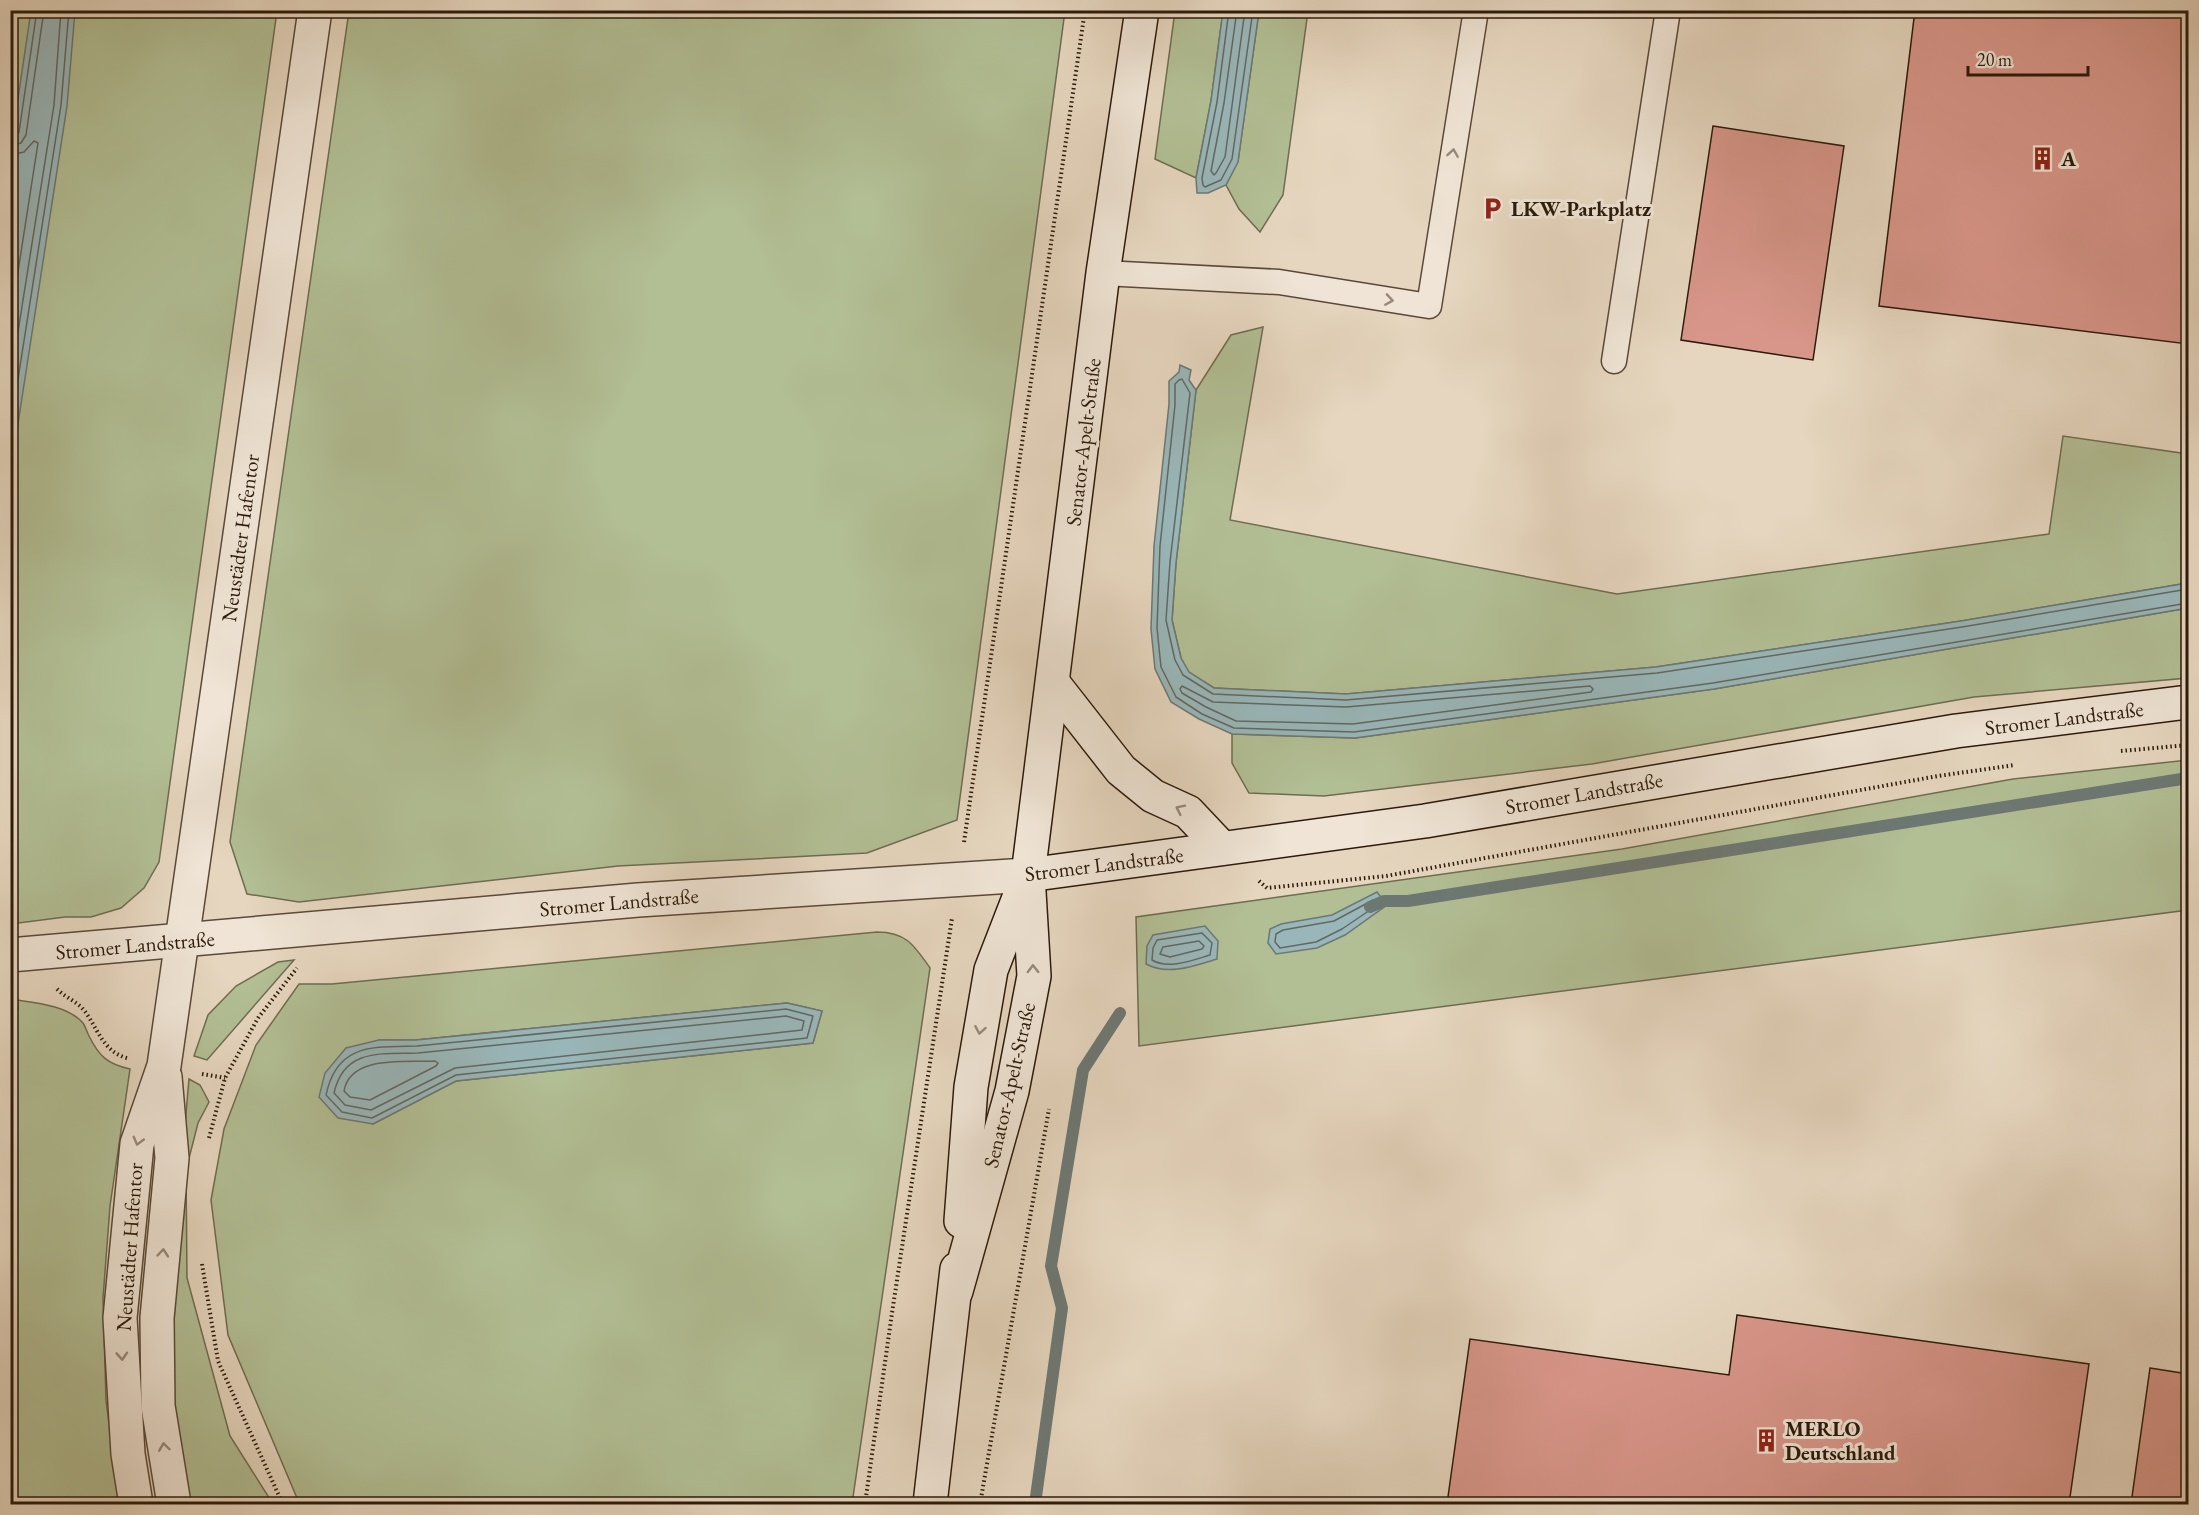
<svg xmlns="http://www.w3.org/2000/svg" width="2199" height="1515" font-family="'EB Garamond',serif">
	<rect width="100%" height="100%" fill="#e6d6bf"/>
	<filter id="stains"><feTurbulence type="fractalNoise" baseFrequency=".00333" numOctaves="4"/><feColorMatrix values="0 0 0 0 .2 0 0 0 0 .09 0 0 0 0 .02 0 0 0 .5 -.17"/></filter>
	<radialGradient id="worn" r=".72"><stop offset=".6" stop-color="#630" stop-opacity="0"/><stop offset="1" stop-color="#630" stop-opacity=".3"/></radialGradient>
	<g fill="#b2be94" stroke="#6f6c50" stroke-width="1.5" fill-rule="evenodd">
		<path d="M10 11H277L159 862 144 888 121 908 91 917H65L11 924Z"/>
		<path d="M349 11H1065L957 820 867 853 618 866 299 902 247 894 230 842Z"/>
		<path d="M1175 11H1223L1211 101 1196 178 1155 159Z"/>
		<path d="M1259 11H1308L1283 195 1260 232 1239 209 1226 185 1238 161Z"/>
		<path d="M1263 327 1230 520 1617 594 2049 534 2063 436 2188 454V583L1961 621 1656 667 1346 694 1214 688 1189 673 1181 658 1172 620 1176 563 1196 390 1231 335Z"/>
		<path d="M2188 608V678L1974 697 1592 764 1324 796 1249 793 1232 763V734L1355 738 1714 689Z"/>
		<path d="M2188 760V910L1139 1046 1136 917 1622 849 2013 779Z"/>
		<path d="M877 932C906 932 914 945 930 968L852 1504H303L297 1498 228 1335 211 1200 224 1129 256 1045 299 984H332ZM787 1003 822 1011 813 1043 456 1081 373 1124 379 1040H416Z"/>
		<path d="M294 960 207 1060 194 1056 208 1015 236 986 278 962Z"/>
		<path d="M17 1000C38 1003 68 1006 83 1023 85 1026 87 1032 89 1036 99 1056 107 1064 130 1069L110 1206 103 1298 106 1400 119 1504H11L10 1011 18 1009Z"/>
		<path d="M189 1079 200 1085 209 1102 198 1123 186 1170 187 1278 230 1436 273 1504H185L173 1423 170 1298Z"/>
	</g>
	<g fill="#99b7ba" stroke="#6d7874" stroke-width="1.5">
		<path d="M31 11H75L67 106 11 469 10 152Z"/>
		<path d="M1223 11H1259L1238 162 1226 185 1208 193H1197L1196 178 1211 101Z"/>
		<path d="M1180 365 1191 370 1189 380 1196 390 1176 563 1172 620 1181 658 1189 672 1214 688 1346 694 1656 667 1961 621 2188 583V608L1714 689 1355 738 1232 734 1199 719 1171 702 1155 669 1151 629 1154 546 1169 404V381L1179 372Z"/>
		<path d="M1377 892 1387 905 1345 935 1317 948 1276 954 1268 943 1270 929 1281 924 1332 915Z"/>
		<path d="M1205 926 1218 941 1217 959C1194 966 1168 976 1146 964L1147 946 1153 935Z"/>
		<path d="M787 1003 822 1011 813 1043 456 1081 373 1124 338 1118 319 1097 325 1073 346 1048 379 1040H416Z"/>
	</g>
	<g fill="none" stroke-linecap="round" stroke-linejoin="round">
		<g stroke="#626862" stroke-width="1.5">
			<path d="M1229 10 1217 102 1202 178 1203 185 1205 187 1221 180 1232 159 1253 10"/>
			<path d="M1237 10 1224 103 1211 171 1214 175 1216 173 1225 157 1245 10"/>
			<path d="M10 138 16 137 19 132 37 10"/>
			<path d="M10 146 21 143 26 135 44 10"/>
			<path d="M10 155 24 152 34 141 38 143 10 323"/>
			<path d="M10 382 54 105 61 10"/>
			<path d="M10 430 61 105 69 10"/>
			<path d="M2188 589 1962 627 1657 673 1346 700 1213 694 1183 675 1175 660 1166 620 1170 562 1190 393 1182 379 1179 380 1175 384V405L1160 546 1157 628 1161 667 1176 697 1202 714 1234 728 1354 732 1713 683 2188 603"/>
			<path d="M1182 686 1213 702 1346 707 1590 686 1593 689 1591 692 1353 724 1236 721 1206 707 1182 693 1180 689Z"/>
			<path d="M1373 900 1377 902 1376 906 1342 929 1316 942 1280 948 1275 942 1276 934 1283 930 1334 921Z"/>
			<path d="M1202 933 1212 943 1210 955C1193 960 1168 970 1152 960L1153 948 1157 940Z"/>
			<path d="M1199 941 1204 946 1202 949 1170 957 1160 954 1163 947Z"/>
			<path d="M786 1009 813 1016 807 1038 456 1075 372 1118 342 1112 326 1095C337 1043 373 1047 417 1046Z"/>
			<path d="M786 1016 804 1021 802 1030 455 1068 371 1110 345 1105 334 1093C344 1048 382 1054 418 1053Z"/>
			<path d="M435 1061 438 1063 436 1066 370 1100 350 1097 344 1091C350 1054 408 1063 435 1061Z"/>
		</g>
		<g stroke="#6d7874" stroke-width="12">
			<path d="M1370 907 1384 901H1408L2188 778"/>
			<path d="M1035 1504 1062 1308 1051 1266 1083 1070 1120 1013"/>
		</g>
	</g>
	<g fill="#d8968a" stroke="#2c1a0b" stroke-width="1.5">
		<path d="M1915 10H2188V344L1879 306Z"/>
		<path d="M1713 126 1844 146 1813 360 1681 340Z"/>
		<path d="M1737 1315 2089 1364 2069 1504H1447L1470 1339 1729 1375Z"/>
		<path d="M2150 1368 2188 1374V1504H2131Z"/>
	</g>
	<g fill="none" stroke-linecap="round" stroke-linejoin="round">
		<defs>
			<g id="lane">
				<path d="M1103 273 1279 282 1429 306 1476 10"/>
				<path d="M1614 361 1668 10"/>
			</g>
			<g id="street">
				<path d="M10 955 638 900 1028 875"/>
				<path d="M165 1077 172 1158 157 1318 158 1406 174 1504"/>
				<path d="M136 1504 128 1454 120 1318 137 1144 164 1066 315 10"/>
			</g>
			<g id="secondary">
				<path d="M1053 683 1121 770 1153 796 1188 812 1222 848"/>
				<path d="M1028 875 1425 821 1956 731 2188 702"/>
				<path d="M961 1221 971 1087 991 970 1024 885"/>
				<path d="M956 1291 1012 1091 1034 976 1028 875 1103 273 1142 10"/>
				<path d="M930 1504 957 1269"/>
			</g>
		</defs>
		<use href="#lane" stroke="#5a4938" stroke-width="27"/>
		<use href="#street" stroke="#5a4938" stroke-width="36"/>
		<use href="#secondary" stroke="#2c1a0b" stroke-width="36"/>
		<g stroke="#2c1a0b" stroke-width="4" stroke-dasharray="1.5 3" stroke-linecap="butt">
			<path d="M2121 751 2188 745"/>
			<path d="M964 842 1085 10"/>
			<path d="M1259 881 1267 888 1386 876 1938 776 2015 765"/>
			<path d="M57 989C64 996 73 1000 80 1006 96 1021 100 1051 127 1058"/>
			<path d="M202 1074 225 1078"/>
			<path d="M209 1138 225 1078 258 1018 297 968"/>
			<path d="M202 1264 218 1361 280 1498 285 1504"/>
			<path d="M865 1504 892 1313 952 918"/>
			<path d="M980 1504 1049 1109"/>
		</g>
		<use href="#lane" stroke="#efe4d5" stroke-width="24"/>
		<use href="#street" stroke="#efe4d5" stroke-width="33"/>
		<use href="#secondary" stroke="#efe4d5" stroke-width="33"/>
	</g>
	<defs><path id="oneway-chevron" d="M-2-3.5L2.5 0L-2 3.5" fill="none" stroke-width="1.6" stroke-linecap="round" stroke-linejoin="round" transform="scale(1.5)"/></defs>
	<g stroke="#97897a">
		<use href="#oneway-chevron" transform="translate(1453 153) rotate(-81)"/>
		<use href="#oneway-chevron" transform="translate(1389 300) rotate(9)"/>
		<use href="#oneway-chevron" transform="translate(1180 809) rotate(-154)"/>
		<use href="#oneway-chevron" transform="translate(1033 969) rotate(-91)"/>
		<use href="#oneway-chevron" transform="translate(980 1030) rotate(100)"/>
		<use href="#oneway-chevron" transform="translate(138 1141) rotate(105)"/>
		<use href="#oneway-chevron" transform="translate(163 1253) rotate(-85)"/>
		<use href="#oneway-chevron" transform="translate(122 1356) rotate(86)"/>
		<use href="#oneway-chevron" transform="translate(164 1447) rotate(-98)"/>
	</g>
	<defs>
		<symbol id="building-bare" viewBox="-9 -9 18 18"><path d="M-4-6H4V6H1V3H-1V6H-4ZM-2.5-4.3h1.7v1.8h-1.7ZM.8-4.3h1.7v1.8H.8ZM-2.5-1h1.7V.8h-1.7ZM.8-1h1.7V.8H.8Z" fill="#8f2418" stroke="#efe4d5" stroke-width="2.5" paint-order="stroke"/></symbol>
		<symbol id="parking-bare" viewBox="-9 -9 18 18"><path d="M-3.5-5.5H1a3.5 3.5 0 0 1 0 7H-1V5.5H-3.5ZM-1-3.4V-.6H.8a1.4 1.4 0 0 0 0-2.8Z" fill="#8f2418" stroke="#efe4d5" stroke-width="2.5" paint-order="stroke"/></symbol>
	</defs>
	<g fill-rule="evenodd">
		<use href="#building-bare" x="2026" y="142" width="33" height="33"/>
		<use href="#parking-bare" x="1476" y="192" width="33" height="33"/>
		<use href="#building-bare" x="1750" y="1424" width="33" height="33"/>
	</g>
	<g text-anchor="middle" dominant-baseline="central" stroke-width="6" stroke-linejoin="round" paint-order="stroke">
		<g font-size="21" font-weight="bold" fill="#2c1a0b" stroke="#efe4d5" text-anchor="start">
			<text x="2061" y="158">A</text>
			<text x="1511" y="208">LKW-Parkplatz</text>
			<text x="1785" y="1428">MERLO<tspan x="1785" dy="24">Deutschland</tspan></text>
		</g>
		<g font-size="21" fill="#2c1a0b" stroke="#efe4d5">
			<text transform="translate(1083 442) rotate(-83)">Senator-Apelt-Straße</text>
			<text transform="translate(240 538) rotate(-82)">Neustädter Hafentor</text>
			<text transform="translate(2064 718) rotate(-7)">Stromer Landstraße</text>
			<text transform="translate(1584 793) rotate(-10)">Stromer Landstraße</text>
			<text transform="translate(1104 864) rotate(-7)">Stromer Landstraße</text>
			<text transform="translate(619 902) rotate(-5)">Stromer Landstraße</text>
			<text transform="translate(135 945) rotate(-5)">Stromer Landstraße</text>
			<text transform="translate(1009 1085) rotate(-77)">Senator-Apelt-Straße</text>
			<text transform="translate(129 1247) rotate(-86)">Neustädter Hafentor</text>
		</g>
	</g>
	<rect width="2199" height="1515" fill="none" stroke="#e6d6bf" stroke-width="36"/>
	<rect x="12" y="12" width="2175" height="1491" fill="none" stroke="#2c1a0b" stroke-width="3"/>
	<rect x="18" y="18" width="2163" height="1479" fill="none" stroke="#2c1a0b" stroke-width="1.5"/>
	<path d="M1968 66v9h120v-9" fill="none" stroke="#2c1a0b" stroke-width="3"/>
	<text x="1977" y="66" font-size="18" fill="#2c1a0b" stroke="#efe4d5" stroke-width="4.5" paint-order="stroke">20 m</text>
	<rect width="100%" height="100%" filter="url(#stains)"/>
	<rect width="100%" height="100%" fill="url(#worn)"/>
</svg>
